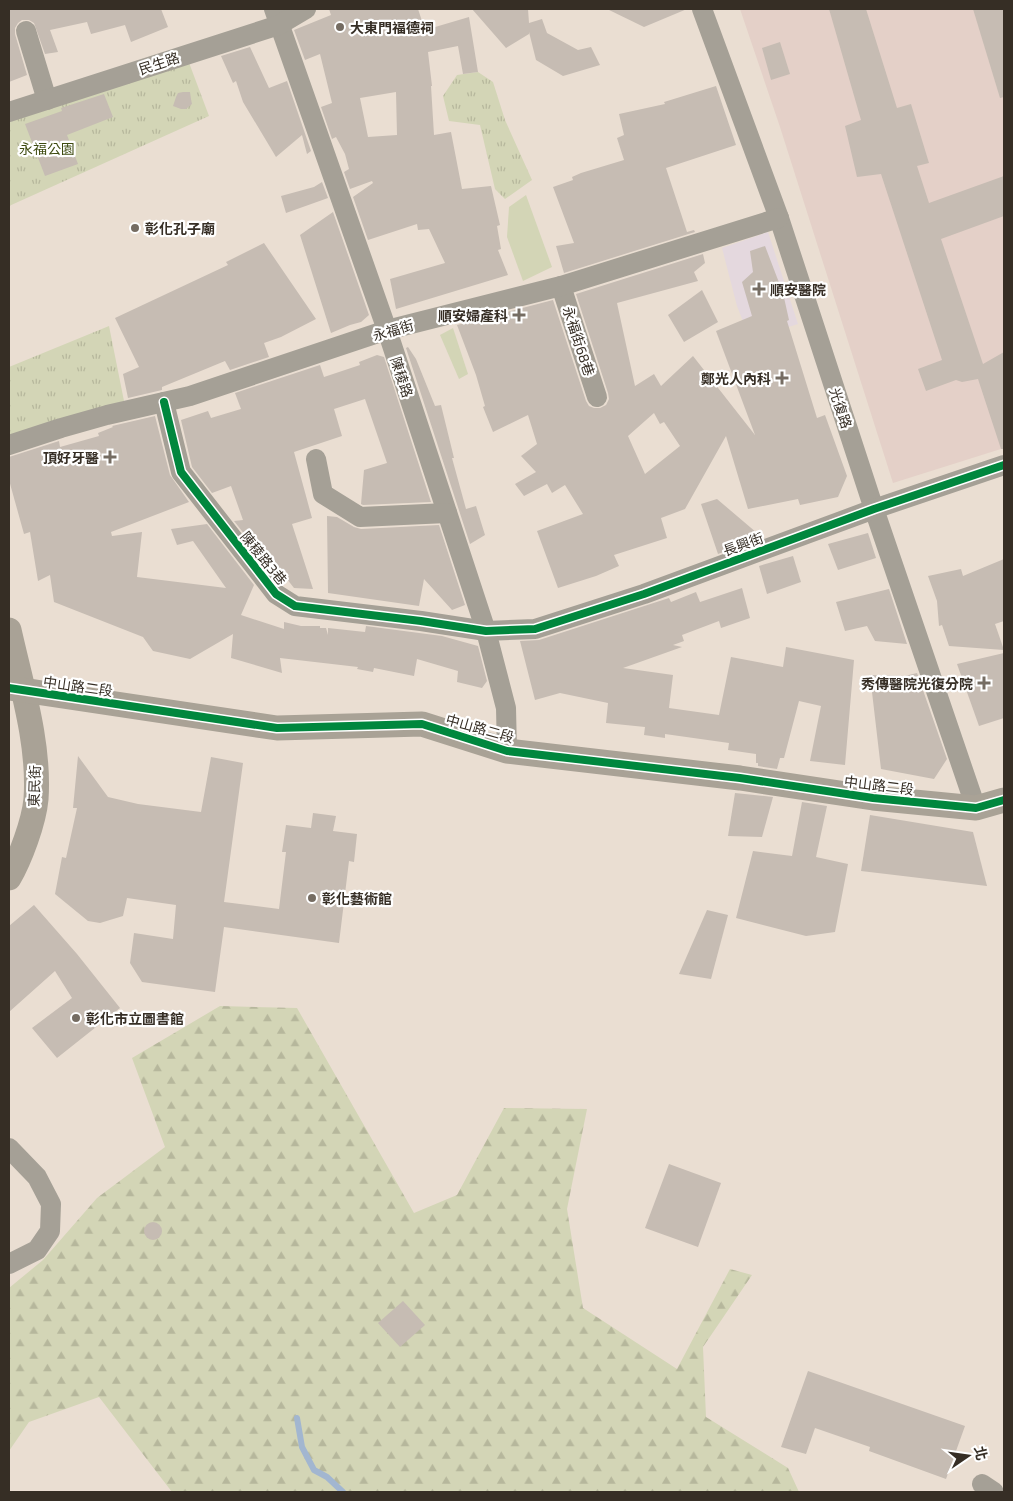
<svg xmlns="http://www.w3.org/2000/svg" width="1013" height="1501" font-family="'Exo 2','Noto Sans TC',sans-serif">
	<defs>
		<pattern id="forest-firs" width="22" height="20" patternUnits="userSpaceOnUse" patternTransform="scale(1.25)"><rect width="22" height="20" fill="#d3d5b6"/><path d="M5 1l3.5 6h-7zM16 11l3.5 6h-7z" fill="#b6b79c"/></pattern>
		<pattern id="park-tufts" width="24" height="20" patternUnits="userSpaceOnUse" patternTransform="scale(1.25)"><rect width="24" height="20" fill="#d3d5b6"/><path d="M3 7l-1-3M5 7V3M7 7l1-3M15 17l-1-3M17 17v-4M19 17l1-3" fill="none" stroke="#b6b79c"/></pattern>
	</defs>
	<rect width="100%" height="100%" fill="#eaded2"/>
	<path fill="#e4d0c8" d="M740 9H1004V448L893 483 780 127Z"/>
	<path fill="#e4d8de" d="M768 232 798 324 750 339 737 306 722 248Z"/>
	<g fill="#d3d5b6">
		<path d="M526 195 552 267 523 281 507 237 509 207Z"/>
		<path d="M453 328 468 374 459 379 440 335Z"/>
	</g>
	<path fill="url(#forest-firs)" d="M220 1006 297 1008 414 1213 457 1195 504 1108 587 1109 567 1209 583 1308 677 1369 730 1269 752 1275 703 1347 706 1417 788 1468 799 1492H172L99 1397 29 1422 9 1451V1288L43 1260 97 1198 165 1147 132 1058Z"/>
	<g fill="url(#park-tufts)">
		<path d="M188 60 209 116 9 206V122Z"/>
		<path d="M478 72 493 82 505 120 532 180 505 199 495 189 480 125 449 121 443 96 457 75Z"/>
		<path d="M109 326 124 401 9 439V367Z"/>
	</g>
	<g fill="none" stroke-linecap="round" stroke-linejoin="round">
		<path stroke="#a2b6d0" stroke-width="6" d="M297 1418 302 1447 314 1470 327 1477 343 1492"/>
	</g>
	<g fill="#c6bcb3" fill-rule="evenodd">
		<path d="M9 9H161L168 27 131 42 125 25 91 34 87 22 50 30 58 52 45 54 34 23 29 20H22L18 23 15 28V34L27 75 9 82Z"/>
		<path d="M329 9H418L425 30 469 17 478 72 463 74 458 46 428 52 432 86H431L434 135 451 132 462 189 491 186 500 225 497 226 501 249 498 250 508 275 396 309 390 279 445 263 429 229 418 230 417 224 368 240 353 197 373 183 372 181 350 189 344 172 349 169 345 154 336 137 332 139 321 107 332 103 320 54 305 60 294 30 331 15ZM396 92 397 135 368 137 360 98Z"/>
		<path d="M472 9H528L529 23 542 19 547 33 578 50 591 47 600 65 563 76 536 60 529 32V34L506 48Z"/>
		<path d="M607 9H687L644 27Z"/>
		<path d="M829 9H866L897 108 911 104 929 163 917 166 929 203 1004 176V216L941 239 983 364 1004 352V449H1001L978 379 962 382 956 380 926 391 918 369 942 360 881 174 857 177 845 126 861 120Z"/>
		<path d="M973 9H1004V97L1000 98Z"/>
		<path d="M780 42 790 74 771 80 762 48Z"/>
		<path d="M250 47 269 88 287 81 311 151 307 154 302 135 276 157 243 102 236 81 233 83 221 56Z"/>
		<path d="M716 86 736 145 666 168 687 232 694 230 695 232 564 273 556 246 574 243 553 187 573 180 572 177 581 173 624 160 617 138 624 135 619 114 665 104 664 102Z"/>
		<path d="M183 92H190L191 99 192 104 186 109H181L173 106 176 97 178 93Z"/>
		<path d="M104 94 113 117 67 135 78 164 45 176 25 124 62 111 61 108Z"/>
		<path d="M322 182 328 198 286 213 281 196 314 187Z"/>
		<path d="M333 212 369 315 361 322 350 325 331 333 300 235Z"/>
		<path d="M264 243 316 319 281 337 264 343 269 357 230 370 225 361 162 387V390L128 398 123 374 139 367 115 318 228 265 226 262Z"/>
		<path d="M765 246 783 293 789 320 787 321 817 418 825 415 847 476 838 497 800 505 798 499 748 509 726 436 685 509 661 518 667 538 614 555 619 566 596 576 558 588 537 531 583 514 565 485 552 493 547 484 524 496 515 484 536 472 521 456 537 444 528 415 493 432 483 407 485 406 476 375 457 325 553 300 586 401 589 406 594 408H600L606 405 609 399 608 393 576 294 703 254 705 263 694 272 698 281 617 303 635 386 654 374 661 386 693 356 755 435 716 331 752 316 742 282 753 272 750 251ZM654 413 660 424 664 422 680 446 645 474 628 436Z"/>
		<path d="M702 290 718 322 684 342 668 315Z"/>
		<path d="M408 347 416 359 435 406 441 405 454 458H452L466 509 476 506 485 535 470 544 406 348Z"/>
		<path d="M377 355 384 357 431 502 363 505 361 504 364 470 387 463 365 399 334 409 342 436 294 452 312 518 292 524 313 589 294 588 268 555 265 560 234 521 243 520 231 486 212 493 192 467 181 420 208 411 211 418 241 409 235 393 320 365 324 377 360 365 359 362Z"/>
		<path d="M155 416 170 475 189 502 111 532 112 536 142 532 137 577 226 588 193 541 177 545 171 529 207 524 254 585 241 615 284 629V622L301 626H320V628H326L328 635V628L365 632 366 626 442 636 478 646 487 681 482 688 457 682 458 671 417 659 414 676 374 668 373 672 357 669 358 667 280 658 282 673 231 658 233 634 190 659 153 651 143 637 54 602 50 575 38 581 30 532 24 534 9 480V457L59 441 60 447 99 436 98 433 113 427 112 426Z"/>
		<path d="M717 499 757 533 738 540 740 546 718 554 701 504Z"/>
		<path d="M327 516 337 517 354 527 361 529 439 525 465 605 452 610 424 579 419 606 328 593Z"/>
		<path d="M868 533 876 558 838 570 828 544Z"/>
		<path d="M793 556 801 582 767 594 759 566Z"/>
		<path d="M1004 559V621L995 624 1004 650 949 646 942 625 939 626 937 601 928 576 961 569 963 576Z"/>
		<path d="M742 588 750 618 721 628 719 621 682 635 684 641 673 645 682 647 623 668 673 675 669 708 719 715 731 657 783 667 786 647 854 660 845 765 810 761 821 706 799 701 784 758H780L777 769 758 766V763H756V754L728 750 729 743 665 734V738L644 735 645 727 606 723 608 703 560 693 535 700 520 641 539 640 669 598 671 602 696 592 700 602Z"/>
		<path d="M889 589 907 644 875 641 867 626 845 631 836 602Z"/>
		<path d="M1004 653V718L979 726 957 664Z"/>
		<path d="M917 673 947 759 934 779 881 769 870 675 905 676Z"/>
		<path d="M78 756 108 797 138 804 201 812 211 757 243 763 224 902 279 909 286 852H282L286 825 311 828 313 813 336 816 333 831 357 834 354 862 349 861 339 943 224 927 215 992 142 982 130 963 134 933 173 939 176 905 127 898 123 916 100 923 88 921 55 894 62 857 66 858 77 808H73Z"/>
		<path d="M735 793 773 797 762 837 728 836Z"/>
		<path d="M802 802 827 806 816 857 848 864 835 932 806 936 736 918 753 851 792 856Z"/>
		<path d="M870 815 973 832 987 886 861 871Z"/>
		<path d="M34 905 77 954 120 1008 57 1058 32 1028 72 998 55 971 9 1012V926Z"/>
		<path d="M707 910 728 915 711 979 679 974Z"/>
		<path d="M669 1164 721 1183 698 1247 645 1228Z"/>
		<circle cx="153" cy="1231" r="9"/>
		<path d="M403 1301 425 1325 400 1347 378 1323Z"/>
		<path d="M808 1371 965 1426 946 1479 869 1451 870 1447 815 1428 806 1454 781 1447Z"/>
	</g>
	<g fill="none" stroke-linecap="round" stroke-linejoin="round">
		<g stroke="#a5a096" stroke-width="20">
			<path d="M274 9 387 330 486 631 506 708 507 751"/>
			<path d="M702 9 779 218 874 509 976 808"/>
			<path d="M26 31 47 100"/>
			<path d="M9 112 279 25 306 9"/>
			<path d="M561 286 597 397"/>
			<path d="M164 402 181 472 276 594 295 606 421 621 486 631 535 629 644 594 874 509 1004 465"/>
			<path d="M9 445 61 428 107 415 190 396 387 330 561 286 779 218"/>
			<path d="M316 459 323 494 360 517 447 513"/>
			<path d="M9 1148 37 1177 51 1204 50 1231 37 1250 9 1264"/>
			<path d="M982 1484 994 1492"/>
		</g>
		<g stroke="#a9a296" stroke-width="25">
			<path d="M9 630C21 684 40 744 36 799 34 822 20 859 9 878"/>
			<path d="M9 688 277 728 422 724 507 751 740 778 873 798 976 808 1004 800"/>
		</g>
		<defs>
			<g id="cycleway">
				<path d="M164 402 181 472 276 594 295 606 421 621 486 631 535 629 644 594 874 509 1004 465"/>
				<path d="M9 688 277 728 422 724 507 751 740 778 873 798 976 808 1004 800"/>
			</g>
		</defs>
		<use href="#cycleway" stroke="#fff" stroke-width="11"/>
		<use href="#cycleway" stroke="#00873e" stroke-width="8"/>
	</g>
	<g fill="#756c62" stroke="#fff" stroke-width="2">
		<circle cx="340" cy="27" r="5"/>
		<circle cx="135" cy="228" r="5"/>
		<path d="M756.5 281.5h5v5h5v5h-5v5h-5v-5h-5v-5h5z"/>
		<path d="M516.5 307.5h5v5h5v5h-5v5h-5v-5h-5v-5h5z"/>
		<path d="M779.5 370.5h5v5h5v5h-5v5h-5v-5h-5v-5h5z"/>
		<path d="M107.5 449.5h5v5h5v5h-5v5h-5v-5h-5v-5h5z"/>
		<path d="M981.5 675.5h5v5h5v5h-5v5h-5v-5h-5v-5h5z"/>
		<circle cx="312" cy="898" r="5"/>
		<circle cx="76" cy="1018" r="5"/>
	</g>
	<g text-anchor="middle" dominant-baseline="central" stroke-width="4.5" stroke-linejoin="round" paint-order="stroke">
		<g font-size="14" font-weight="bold" fill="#362e25" stroke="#fff" text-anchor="start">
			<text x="350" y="27">大東門福德祠</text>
			<text x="145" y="228">彰化孔子廟</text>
			<text x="770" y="289">順安醫院</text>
			<text x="508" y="315" text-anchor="end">順安婦產科</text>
			<text x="771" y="378" text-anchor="end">鄭光人內科</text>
			<text x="99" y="457" text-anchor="end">頂好牙醫</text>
			<text x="973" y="683" text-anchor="end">秀傳醫院光復分院</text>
			<text x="322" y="898">彰化藝術館</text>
			<text x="86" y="1018">彰化市立圖書館</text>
		</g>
		<g font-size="14" fill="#362e25" stroke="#fff">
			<text transform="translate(159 63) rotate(-18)">民生路</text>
			<text transform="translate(393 330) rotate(-16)">永福街</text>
			<text transform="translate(579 341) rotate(72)">永福街68巷</text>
			<text transform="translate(402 377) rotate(72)">陳稜路</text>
			<text transform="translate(841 408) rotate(72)">光復路</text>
			<text transform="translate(743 544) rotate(-20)">長興街</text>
			<text transform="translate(264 558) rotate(51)">陳稜路3巷</text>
			<text transform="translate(78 686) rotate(8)">中山路二段</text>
			<text transform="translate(480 728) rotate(16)">中山路二段</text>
			<text transform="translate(879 785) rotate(7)">中山路二段</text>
			<text transform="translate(34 786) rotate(-88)">東民街</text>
		</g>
		<g font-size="14" fill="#3e4b10" stroke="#fff">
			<text x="47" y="148">永福公園</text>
		</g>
	</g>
	<rect width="1013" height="1501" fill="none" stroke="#362e25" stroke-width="20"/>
	<g transform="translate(968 1456) rotate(77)" stroke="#ffffff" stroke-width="4" paint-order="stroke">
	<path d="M0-4L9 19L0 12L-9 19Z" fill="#362e25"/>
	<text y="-8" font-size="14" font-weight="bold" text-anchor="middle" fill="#362e25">北</text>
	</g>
</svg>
